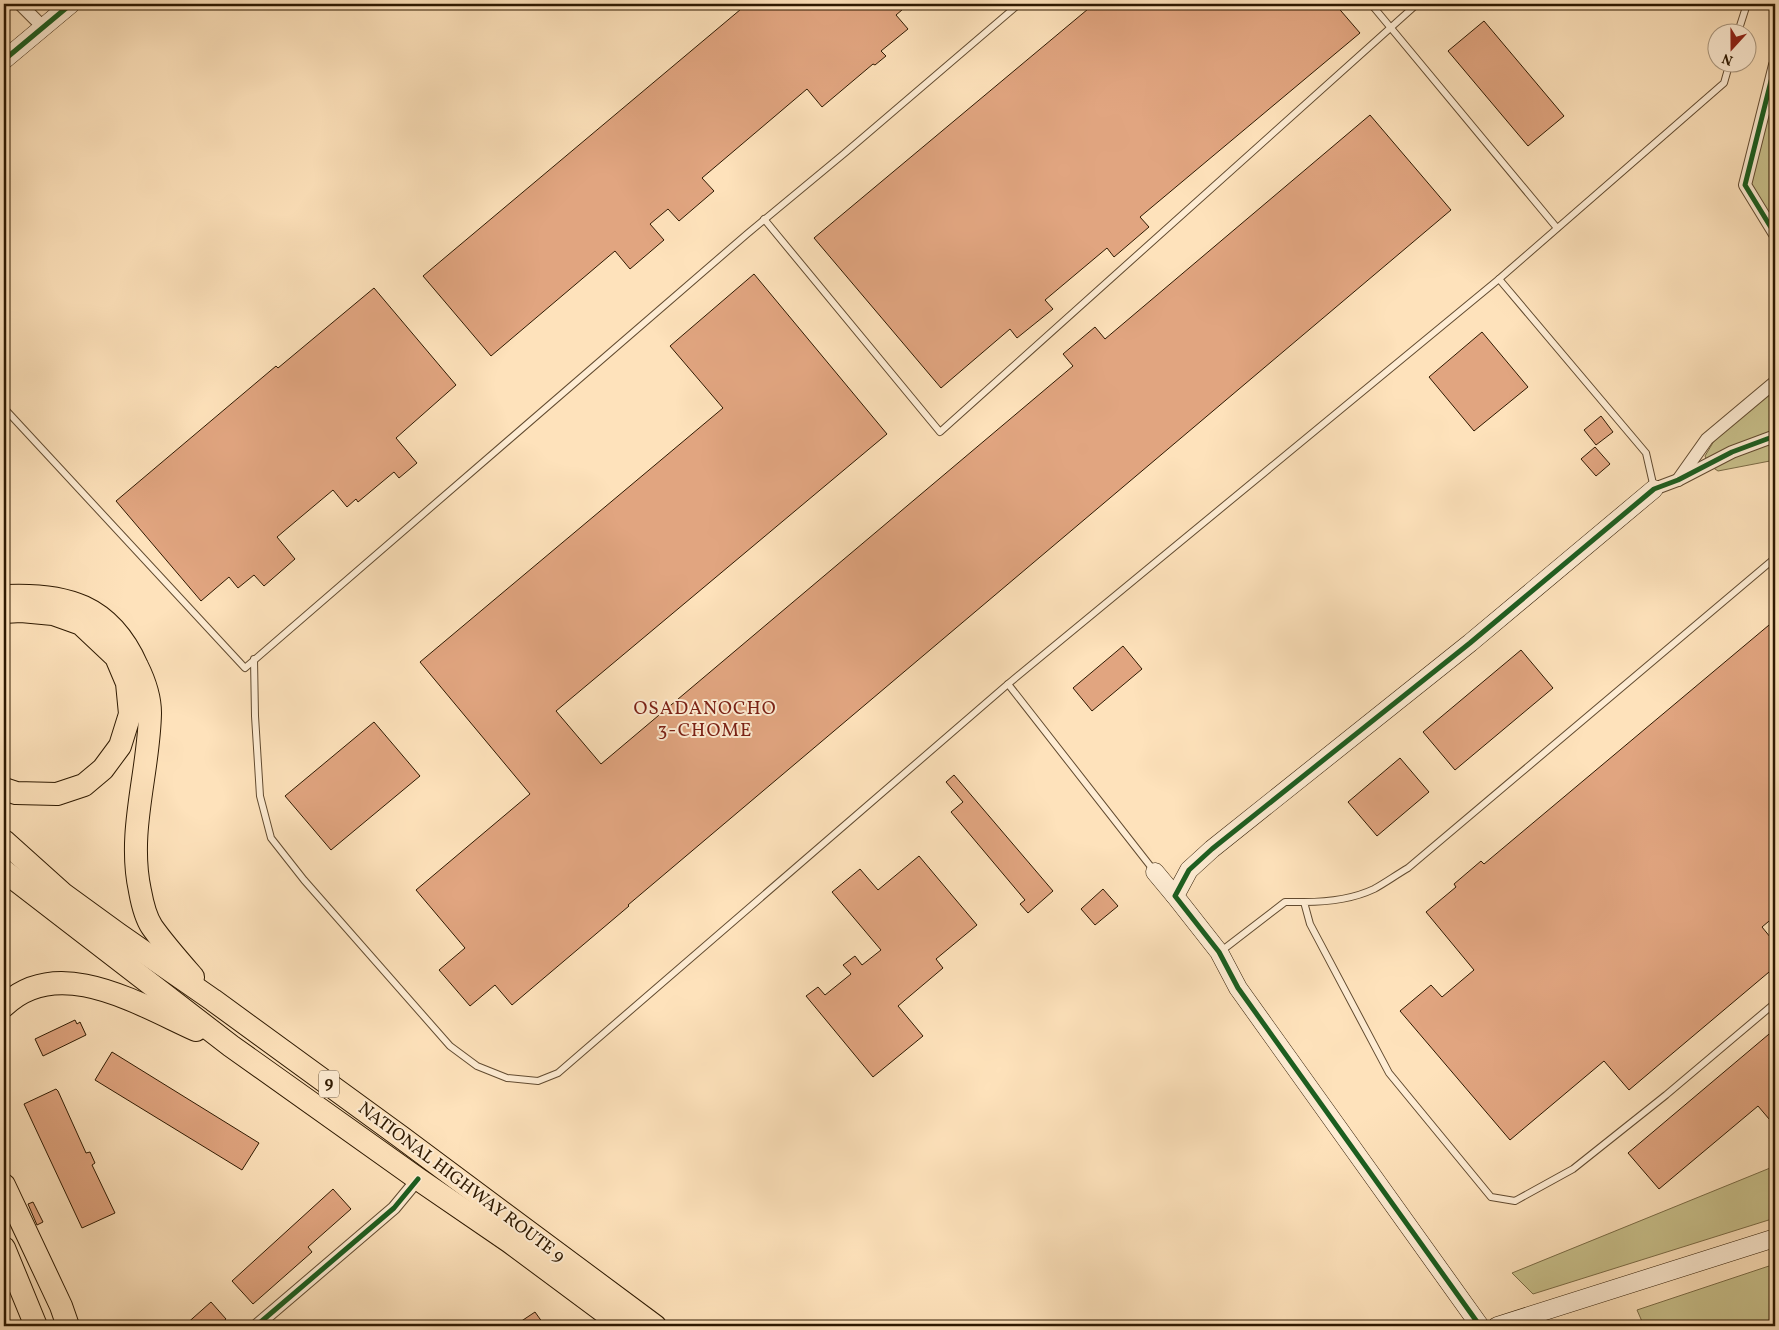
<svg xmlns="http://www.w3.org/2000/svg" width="1779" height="1330" font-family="Vollkorn,serif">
	<rect width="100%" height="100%" fill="#fee2bb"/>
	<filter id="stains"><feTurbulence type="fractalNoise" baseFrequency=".004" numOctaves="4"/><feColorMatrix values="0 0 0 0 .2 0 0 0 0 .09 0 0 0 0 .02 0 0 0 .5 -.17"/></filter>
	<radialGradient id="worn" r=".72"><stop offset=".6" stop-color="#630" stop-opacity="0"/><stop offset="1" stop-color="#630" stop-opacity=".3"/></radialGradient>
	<g fill="#c8c08b" stroke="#7b6c46">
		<path d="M1775 87V216L1771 217 1751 183Z"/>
		<path d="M1775 389V431L1707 461 1705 456 1714 441Z"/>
		<path d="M1775 439V460L1718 471 1712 467Z"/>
		<path d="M1775 1166V1218L1533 1294 1512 1273Z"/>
		<path d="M1775 1264V1326H1644L1637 1310Z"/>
	</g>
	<g fill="#e1a580" stroke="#2e1901">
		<path d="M747 4H909L896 15 908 29 881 51 886 56 875 65 873 64 822 107 807 89 702 178 714 191 679 221 668 209 650 224 664 240 630 269 615 251 491 356 423 276Z"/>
		<path d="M1094 4H1335L1360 33 1140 217 1149 227 1114 257 1107 248 1045 300 1053 309 1017 338 1010 329 941 388 814 238Z"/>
		<path d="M1484 21 1564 116 1528 146 1448 51Z"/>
		<path d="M1370 115 1451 210 628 905 629 906 512 1005 495 985 470 1006 439 970 465 948 416 890 530 794 420 662 723 408 670 346 754 274 887 434 556 711 601 764 1073 366 1063 354 1095 327 1105 339Z"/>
		<path d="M374 288 456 385 396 438 417 463 399 478 394 472 358 502 356 499 347 507 333 490 277 537 295 559 264 586 254 575 238 588 229 577 201 601 116 501 276 366 278 368Z"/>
		<path d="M1482 332 1528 387 1474 431 1429 377Z"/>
		<path d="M1601 416 1613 432 1596 445 1584 430Z"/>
		<path d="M1595 447 1610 464 1596 476 1581 459Z"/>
		<path d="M1775 620V916L1762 927 1775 943V967L1629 1090 1604 1061 1510 1140 1400 1011 1431 985 1442 997 1474 970 1426 912 1456 887 1454 884 1481 861 1484 864Z"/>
		<path d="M1123 646 1142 669 1092 711 1073 688Z"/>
		<path d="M1521 650 1553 688 1455 770 1423 732Z"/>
		<path d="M374 722 420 776 331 850 285 796Z"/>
		<path d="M1400 758 1429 792 1377 836 1348 802Z"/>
		<path d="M954 775 1053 891 1028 913 1020 904 1025 900 951 812 963 802 946 782Z"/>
		<path d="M919 856 977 925 936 959 943 968 898 1006 923 1036 873 1077 806 996 818 987 825 995 851 974 843 965 855 956 862 965 881 950 832 892 860 869 878 890Z"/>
		<path d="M1103 889 1118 906 1095 925 1081 909Z"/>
		<path d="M75 1020 77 1024 80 1022 86 1035 43 1056 35 1039Z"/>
		<path d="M1775 1029V1126L1758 1106 1659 1189 1628 1153Z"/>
		<path d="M112 1052 259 1143 242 1170 95 1080Z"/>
		<path d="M56 1089 58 1091 86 1153 90 1152 95 1163 92 1165 115 1213 82 1228 24 1104Z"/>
		<path d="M333 1189 351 1209 308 1247 312 1252 253 1304 232 1281Z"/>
		<path d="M33 1202 43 1222 37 1225 28 1204Z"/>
		<path d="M211 1302 226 1319 218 1326H184Z"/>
		<path d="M535 1312 545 1326H514Z"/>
	</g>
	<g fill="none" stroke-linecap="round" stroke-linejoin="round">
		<defs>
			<g id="lane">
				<path d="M1371 4 1557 228"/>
				<path d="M1738 32 1747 4"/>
				<path d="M764 219 940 432 1417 4"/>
				<path d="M1499 279 1646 453 1654 488"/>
				<path d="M4 408 245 668 747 234 846 152 1019 4"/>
				<path d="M1775 558 1408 868C1396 875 1385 883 1374 889 1353 899 1326 902 1304 902L1310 924 1389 1073 1491 1197 1515 1201 1573 1169 1666 1095 1775 1003"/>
				<path d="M254 659 255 716 260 796 271 838 304 880 450 1046 477 1066 507 1078 538 1081 558 1073 1008 684 1499 279 1724 83 1730 62"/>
				<path d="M1008 684 1155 872"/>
				<path d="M1220 952 1285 902H1304"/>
			</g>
			<g id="street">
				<path d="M20 4 43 27"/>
				<path d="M1775 65 1745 185 1775 234"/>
				<path d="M1678 480 1707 439 1775 382"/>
				<path d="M1654 489 1678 480 1732 452 1775 436"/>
				<path d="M256 1326 394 1208 418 1179"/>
			</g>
			<g id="secondary">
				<path d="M4 60 71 4"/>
				<path d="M1155 872 1175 896"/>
				<path d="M1480 1326 1238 988 1219 952 1175 896 1189 870 1212 849 1470 643 1654 489"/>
				<path d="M1497 1326 1775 1238"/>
			</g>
			<g id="highway">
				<path d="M4 596C66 593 110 605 137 666 144 680 150 698 150 713 149 772 127 832 140 891 142 902 146 918 152 927 164 944 179 961 193 977"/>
				<path d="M4 612 21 611 53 614 81 624 116 657 127 683 130 714 120 746 103 769 84 785 57 794 16 793 4 789"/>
				<path d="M4 841 63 894 118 934 213 1000 401 1137 655 1326"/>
				<path d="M4 871 231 1046 418 1179 510 1242 623 1326"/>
				<path d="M4 1006C58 953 140 1005 196 1030"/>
				<path d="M4 1185 61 1306 68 1326"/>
				<path d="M4 1248 36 1326"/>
			</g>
		</defs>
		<use href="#lane" stroke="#624b30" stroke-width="8"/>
		<use href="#street" stroke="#624b30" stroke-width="14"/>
		<use href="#secondary" stroke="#2e1901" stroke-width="19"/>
		<use href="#highway" stroke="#2e1901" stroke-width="24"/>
		<use href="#lane" stroke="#feecd3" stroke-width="6"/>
		<use href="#street" stroke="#feecd3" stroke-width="12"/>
		<use href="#secondary" stroke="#feecd3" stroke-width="18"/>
		<use href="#highway" stroke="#fee2bb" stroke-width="22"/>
		<defs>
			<g id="cycleway">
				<path d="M4 60 71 4"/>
				<path d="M1775 65 1745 185 1775 234"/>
				<path d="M256 1326 394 1208 418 1179"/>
				<path d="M1480 1326 1238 988 1219 952 1175 896 1189 870 1212 849 1470 643 1654 489 1678 480 1732 452 1775 436"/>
			</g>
		</defs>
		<use href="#cycleway" stroke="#feecd3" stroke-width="8"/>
		<use href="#cycleway" stroke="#1b5e20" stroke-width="5"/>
	</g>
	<g text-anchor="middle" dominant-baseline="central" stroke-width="4" stroke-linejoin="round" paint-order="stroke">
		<rect fill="#feecd3" stroke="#6c5840" stroke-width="1" x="319" y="1070.5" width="20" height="27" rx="4"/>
		<g font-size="16" font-weight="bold" fill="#2e1901">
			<text x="329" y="1084">9</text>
		</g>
		<g font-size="18" fill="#2e1901" stroke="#feecd3">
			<text transform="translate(461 1183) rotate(37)">NATIONAL HIGHWAY ROUTE 9</text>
		</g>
		<g font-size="19" letter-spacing="1" fill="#7a1f14" stroke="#feecd3">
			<text x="705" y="709">OSADANOCHO<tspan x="705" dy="22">3-CHOME</tspan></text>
		</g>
	</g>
	<rect width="1779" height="1330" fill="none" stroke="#fee2bb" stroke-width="20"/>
	<rect x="5" y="5" width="1769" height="1320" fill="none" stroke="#2e1901" stroke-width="2.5"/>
	<rect x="10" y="10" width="1759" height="1310" fill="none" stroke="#2e1901"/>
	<g transform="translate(1732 48) rotate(201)"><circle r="24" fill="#feecd3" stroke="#ab987f"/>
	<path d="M0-4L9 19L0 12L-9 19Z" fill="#8f2418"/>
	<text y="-8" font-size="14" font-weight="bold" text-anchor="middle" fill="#2e1901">N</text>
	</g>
	<rect width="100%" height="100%" filter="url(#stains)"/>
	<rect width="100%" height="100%" fill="url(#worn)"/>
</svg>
